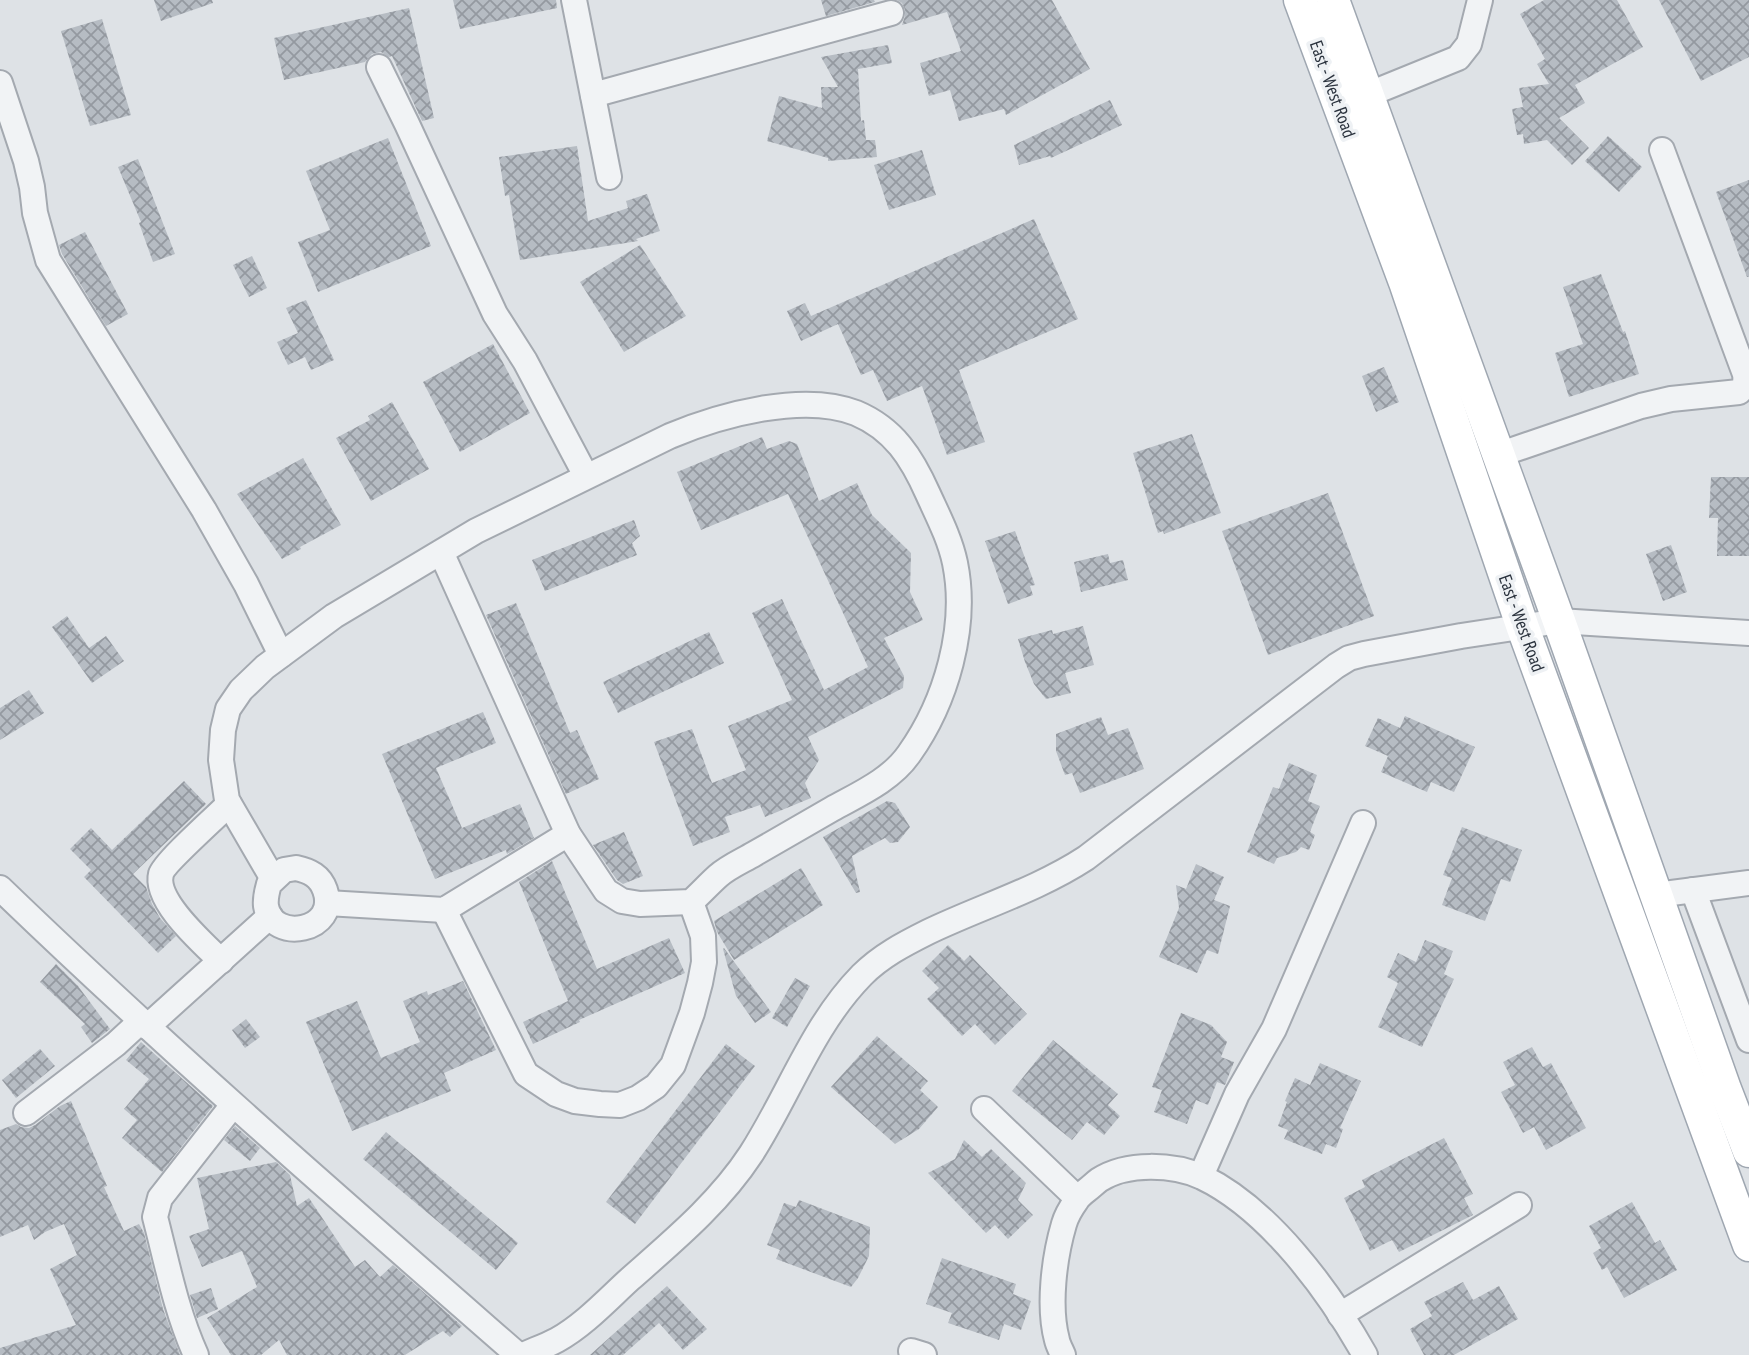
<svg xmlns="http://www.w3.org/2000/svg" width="1749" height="1355" font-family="'PT Sans Narrow',sans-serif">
	<defs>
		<pattern id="building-cross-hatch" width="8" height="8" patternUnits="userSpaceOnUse" patternTransform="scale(1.75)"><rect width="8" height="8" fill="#b6bcc3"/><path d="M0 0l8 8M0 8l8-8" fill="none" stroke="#9499a0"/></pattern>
	</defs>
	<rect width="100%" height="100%" fill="#dee2e6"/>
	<g fill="url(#building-cross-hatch)">
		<path d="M154 0H212L213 3 161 21Z"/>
		<path d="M453 0H556L557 8 460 29Z"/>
		<path d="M821 0H874L875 2 826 16Z"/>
		<path d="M897 0H1052L1090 69 1006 115 1004 109 959 121 950 90 929 96 920 63 961 51 947 12 902 25 905 16V10L902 3Z"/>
		<path d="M1544 0H1617L1643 47 1575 85 1585 103 1559 118 1589 148 1572 165 1547 140 1524 144 1523 134 1517 135 1512 109 1523 107 1519 88 1549 84 1537 64 1545 59 1520 14Z"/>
		<path d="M1659 0H1749V57L1701 81Z"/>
		<path d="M409 8 434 118 422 121 392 56 389 57 381 52 372 54 365 62 284 80 274 38Z"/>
		<path d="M102 19 131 115 90 126 61 31Z"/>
		<path d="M888 45 892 63 858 69 861 121 864 120 866 140H875L877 157 828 161V158L767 141 779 96 822 108 821 87H838L821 57Z"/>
		<path d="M1110 100 1122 125 1051 158 1050 156 1019 165 1014 145Z"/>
		<path d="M1608 136 1642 167 1619 192 1585 161Z"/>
		<path d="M388 138 431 246 318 292 298 242 330 230 306 171Z"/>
		<path d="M577 146 588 221 628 208 626 201 647 194 660 231 636 239 638 241 520 260 509 195 505 196 499 157Z"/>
		<path d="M922 150 936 195 889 210 874 165Z"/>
		<path d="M138 159 175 254 153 262 139 223 141 222 118 167Z"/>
		<path d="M1749 180V277H1747L1716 192Z"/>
		<path d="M1034 219 1078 319 959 370 985 442 947 455 922 386 887 401 873 370 861 375 838 324 801 341 787 311 805 303 811 316Z"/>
		<path d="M85 232 128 314 106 326 62 254 59 245Z"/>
		<path d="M640 245 686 316 624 352 580 282Z"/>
		<path d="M252 256 267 288 249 297 233 265Z"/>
		<path d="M1601 274 1623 332 1625 331 1639 374 1569 397 1555 353 1583 344 1563 287Z"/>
		<path d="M306 300 334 360 311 370 305 357 288 365 277 342 298 333 286 308Z"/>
		<path d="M493 344 530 413 460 452 423 382Z"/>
		<path d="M1384 367 1399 402 1376 412 1362 376Z"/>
		<path d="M392 402 429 469 371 501 336 438 370 420 368 416Z"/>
		<path d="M1192 434 1221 513 1164 534 1163 531 1158 533 1133 453Z"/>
		<path d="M762 437 767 449 789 441 797 444 819 501 857 483 872 515 911 553 910 592 923 620 884 638 904 676 903 688 808 737 819 760 805 783 811 798 765 817 760 805 725 817 730 832 693 846 654 742 692 729 712 783 746 770 728 726 792 700 752 613 782 599 824 690 868 667 788 494 701 530 677 472Z"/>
		<path d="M303 458 341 525 300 547 301 549 282 559 237 494Z"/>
		<path d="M1711 477H1749V556H1717L1718 518H1709Z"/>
		<path d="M1328 493 1374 616 1268 655 1222 531Z"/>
		<path d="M634 520 640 536 632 543 637 555 545 591 532 560Z"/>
		<path d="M1015 531 1035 585 1030 586 1033 595 1008 604 985 541Z"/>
		<path d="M1671 545 1687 592 1663 601 1646 554Z"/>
		<path d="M1108 554 1110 563 1123 560 1128 580 1081 592 1074 562Z"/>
		<path d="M516 603 570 733 577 730 599 779 566 794 486 615Z"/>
		<path d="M67 616 89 648 106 636 124 661 92 683 52 627Z"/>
		<path d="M1083 626 1094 665 1065 673 1071 693 1046 699 1034 684 1025 662 1018 639 1052 630 1053 634Z"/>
		<path d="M709 632 724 663 618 713 603 682Z"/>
		<path d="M29 690 44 713 0 740V708Z"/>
		<path d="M483 712 496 743 436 768 462 828 520 804 534 838 507 854 506 850 435 879 382 754Z"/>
		<path d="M1405 716 1475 747 1454 792 1431 782 1427 792 1381 772 1388 756 1365 746 1378 718 1400 728Z"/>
		<path d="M1101 717 1108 735 1128 728 1144 769 1080 793 1072 773 1065 775 1056 751V734Z"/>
		<path d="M1289 763 1317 775 1308 801 1320 806 1310 832 1315 835 1309 850 1301 847 1296 852 1277 858 1274 864 1247 852 1273 787 1279 789Z"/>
		<path d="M184 781 206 804 133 874 146 887 152 904 160 918 176 936 158 953 84 877 91 870 70 849 91 828 112 850Z"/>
		<path d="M887 801 895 803 910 827 898 842 890 843 885 838 852 856 860 892 856 893 823 837Z"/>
		<path d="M1462 827 1522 850 1510 882 1501 879 1485 921 1442 905 1452 878 1443 875Z"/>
		<path d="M624 832 643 876 623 884 617 880 593 845Z"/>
		<path d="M552 861 597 969 669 938 685 973 579 1020 580 1022 533 1044 523 1022 568 1001 519 882Z"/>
		<path d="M1196 864 1224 877 1214 900 1230 906 1218 954 1207 950 1197 973 1159 957 1179 908 1176 885 1186 889Z"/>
		<path d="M801 868 823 905 734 960 717 932 714 921Z"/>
		<path d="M1425 940 1453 951 1444 974 1454 979 1422 1047 1378 1027 1398 983 1387 977 1398 953 1416 962Z"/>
		<path d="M948 945 964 961 970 955 1027 1014 995 1045 975 1024 962 1036 927 999 939 988 922 971Z"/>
		<path d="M724 948 771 1012 755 1023 736 996 723 949Z"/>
		<path d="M56 964 78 986 110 1029 92 1043 81 1027 85 1024 40 982Z"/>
		<path d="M795 978 810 986 787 1027 772 1018Z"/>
		<path d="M463 981 496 1050 444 1073 451 1091 352 1131 306 1022 357 1001 381 1058 420 1042 403 1001 427 991 428 995Z"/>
		<path d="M1181 1013 1211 1025 1227 1042 1221 1057 1234 1062 1225 1085 1217 1082 1208 1105 1196 1100 1187 1124 1154 1112 1162 1090 1152 1087Z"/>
		<path d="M246 1019 260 1037 245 1048 232 1030Z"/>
		<path d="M877 1036 928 1081 920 1090 938 1107 919 1129 895 1144 831 1087Z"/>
		<path d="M1053 1040 1118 1094 1108 1105 1120 1116 1104 1135 1087 1122 1072 1140 1012 1091Z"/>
		<path d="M141 1042 213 1106 162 1172 122 1138 137 1120 124 1109 149 1079 126 1060Z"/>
		<path d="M726 1044 755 1066 635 1224 606 1202Z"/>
		<path d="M1532 1047 1543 1067 1551 1063 1586 1128 1546 1150 1534 1127 1523 1133 1501 1092 1515 1085 1503 1062Z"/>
		<path d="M40 1049 55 1066 16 1098 2 1080Z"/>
		<path d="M1320 1063 1361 1081 1340 1128 1343 1129 1336 1148 1326 1144 1322 1154 1284 1139 1288 1130 1278 1126 1287 1102 1285 1101 1295 1078 1310 1085Z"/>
		<path d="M71 1101 107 1186 104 1187 124 1231 139 1224 144 1233 163 1309 180 1355H0V1348L76 1325 50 1269 77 1255 64 1224 45 1232 34 1240 28 1225 0 1237V1130L16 1124 21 1127 29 1128 35 1125 60 1106Z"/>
		<path d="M235 1126 260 1148 250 1161 224 1140Z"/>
		<path d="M386 1132 518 1243 496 1270 363 1159Z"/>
		<path d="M1444 1138 1473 1194 1464 1198 1473 1215 1399 1252 1392 1240 1370 1251 1344 1198 1365 1187 1362 1180Z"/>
		<path d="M964 1140 982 1157 991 1149 1026 1183 1018 1200 1033 1215 1008 1239 995 1225 986 1233 928 1173 955 1159Z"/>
		<path d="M276 1162 290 1175 297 1206 309 1198 355 1267 365 1260 380 1277 393 1265 462 1326 450 1337 443 1331 405 1355H287L279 1340 261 1355H231L207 1318 257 1287 242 1251 202 1267 189 1236 209 1229 197 1178Z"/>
		<path d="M799 1200 870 1227 869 1256 858 1278 851 1287 776 1259 780 1250 767 1245 784 1203 796 1207Z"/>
		<path d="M1632 1202 1655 1243 1660 1240 1677 1270 1624 1298 1607 1267 1602 1270 1593 1253 1601 1248 1589 1226Z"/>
		<path d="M942 1258 1016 1284 1013 1294 1031 1301 1021 1330 1004 1324 999 1340 948 1323 952 1313 926 1304Z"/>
		<path d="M1463 1282 1473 1300 1499 1286 1518 1319 1454 1355H1424L1410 1329 1432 1316 1424 1302Z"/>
		<path d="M667 1286 707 1329 683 1350 659 1323 623 1355H590Z"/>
		<path d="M211 1288 218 1309 197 1318 190 1295Z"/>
	</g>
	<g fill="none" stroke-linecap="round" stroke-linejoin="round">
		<defs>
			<g id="minor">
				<path d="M574 0 609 177"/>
				<path d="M379 67 407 124 495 314 525 361 586 476"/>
				<path d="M0 83 26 161 32 187 35 213 48 260 204 510 246 584 281 655"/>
				<path d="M593 95 891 13"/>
				<path d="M1367 95 1458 58 1469 44 1480 0"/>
				<path d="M1498 455 1641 406 1671 399 1739 392C1745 387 1746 382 1745 374L1662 150"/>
				<path d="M296 868C310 871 320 876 325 890 340 931 272 944 266 906 265 899 267 891 269 884L284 870Z"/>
				<path d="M273 879 227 800 221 760 223 730 228 709 241 690 265 667 334 616 476 531 670 436C720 415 803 392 856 413 894 429 912 458 928 494 938 516 950 539 955 563 968 627 946 702 909 754 891 780 859 794 832 809 806 824 780 839 754 854 742 861 728 867 718 876 709 884 700 894 691 902L640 904 622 901 606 891 568 834 441 552"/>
				<path d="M0 888C168 1050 343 1202 518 1355"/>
				<path d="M1693 890 1749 1040"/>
				<path d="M1656 895 1749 883"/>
				<path d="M327 903 444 910 568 834"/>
				<path d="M444 910 526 1074 556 1094 575 1101 600 1104 620 1105 638 1098 656 1086 673 1065 692 1013 700 983 704 962 703 936 691 902"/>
				<path d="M221 961C203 943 154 901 161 874 164 863 218 815 229 804"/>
				<path d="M147 1027 270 916"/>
				<path d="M984 1109 1077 1198"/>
				<path d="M26 1113 116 1044 141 1021"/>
				<path d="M1201 1176 1237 1094 1274 1029 1363 823"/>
				<path d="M1340 1315 1519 1205"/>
				<path d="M911 1351 924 1355"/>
				<path d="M196 1355C176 1311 167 1263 155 1217L160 1198 233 1105"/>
				<path d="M523 1355C534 1350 546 1346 557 1340 584 1325 607 1300 630 1279 673 1241 719 1203 751 1154 789 1095 812 1026 862 975 881 956 904 944 928 932 980 907 1037 890 1086 858L1336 666 1349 658 1364 654 1461 636 1559 621 1749 633"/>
				<path d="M1063 1355C1061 1350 1058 1345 1057 1340 1048 1307 1054 1258 1064 1224 1066 1217 1071 1208 1076 1201 1079 1196 1083 1193 1087 1190 1091 1187 1095 1183 1099 1180 1127 1162 1173 1164 1202 1177 1269 1209 1329 1291 1365 1355"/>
			</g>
			<g id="major">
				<path d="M1300 0 1406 285 1523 628 1749 1245"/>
				<path d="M1333 0 1559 621 1725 1089 1749 1151"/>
			</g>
		</defs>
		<use href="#minor" stroke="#a4a9b0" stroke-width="28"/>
		<use href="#major" stroke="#9fa7b1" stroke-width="35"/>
		<use href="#minor" stroke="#f1f3f5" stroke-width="24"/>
		<use href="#major" stroke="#fff" stroke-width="32"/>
	</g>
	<g text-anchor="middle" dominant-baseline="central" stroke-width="7" stroke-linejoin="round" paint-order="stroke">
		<g font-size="18" fill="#29313c" stroke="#eef1f4">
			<text transform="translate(1333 89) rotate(70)">East - West Road</text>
			<text transform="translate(1522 623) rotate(70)">East - West Road</text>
		</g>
	</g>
</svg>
